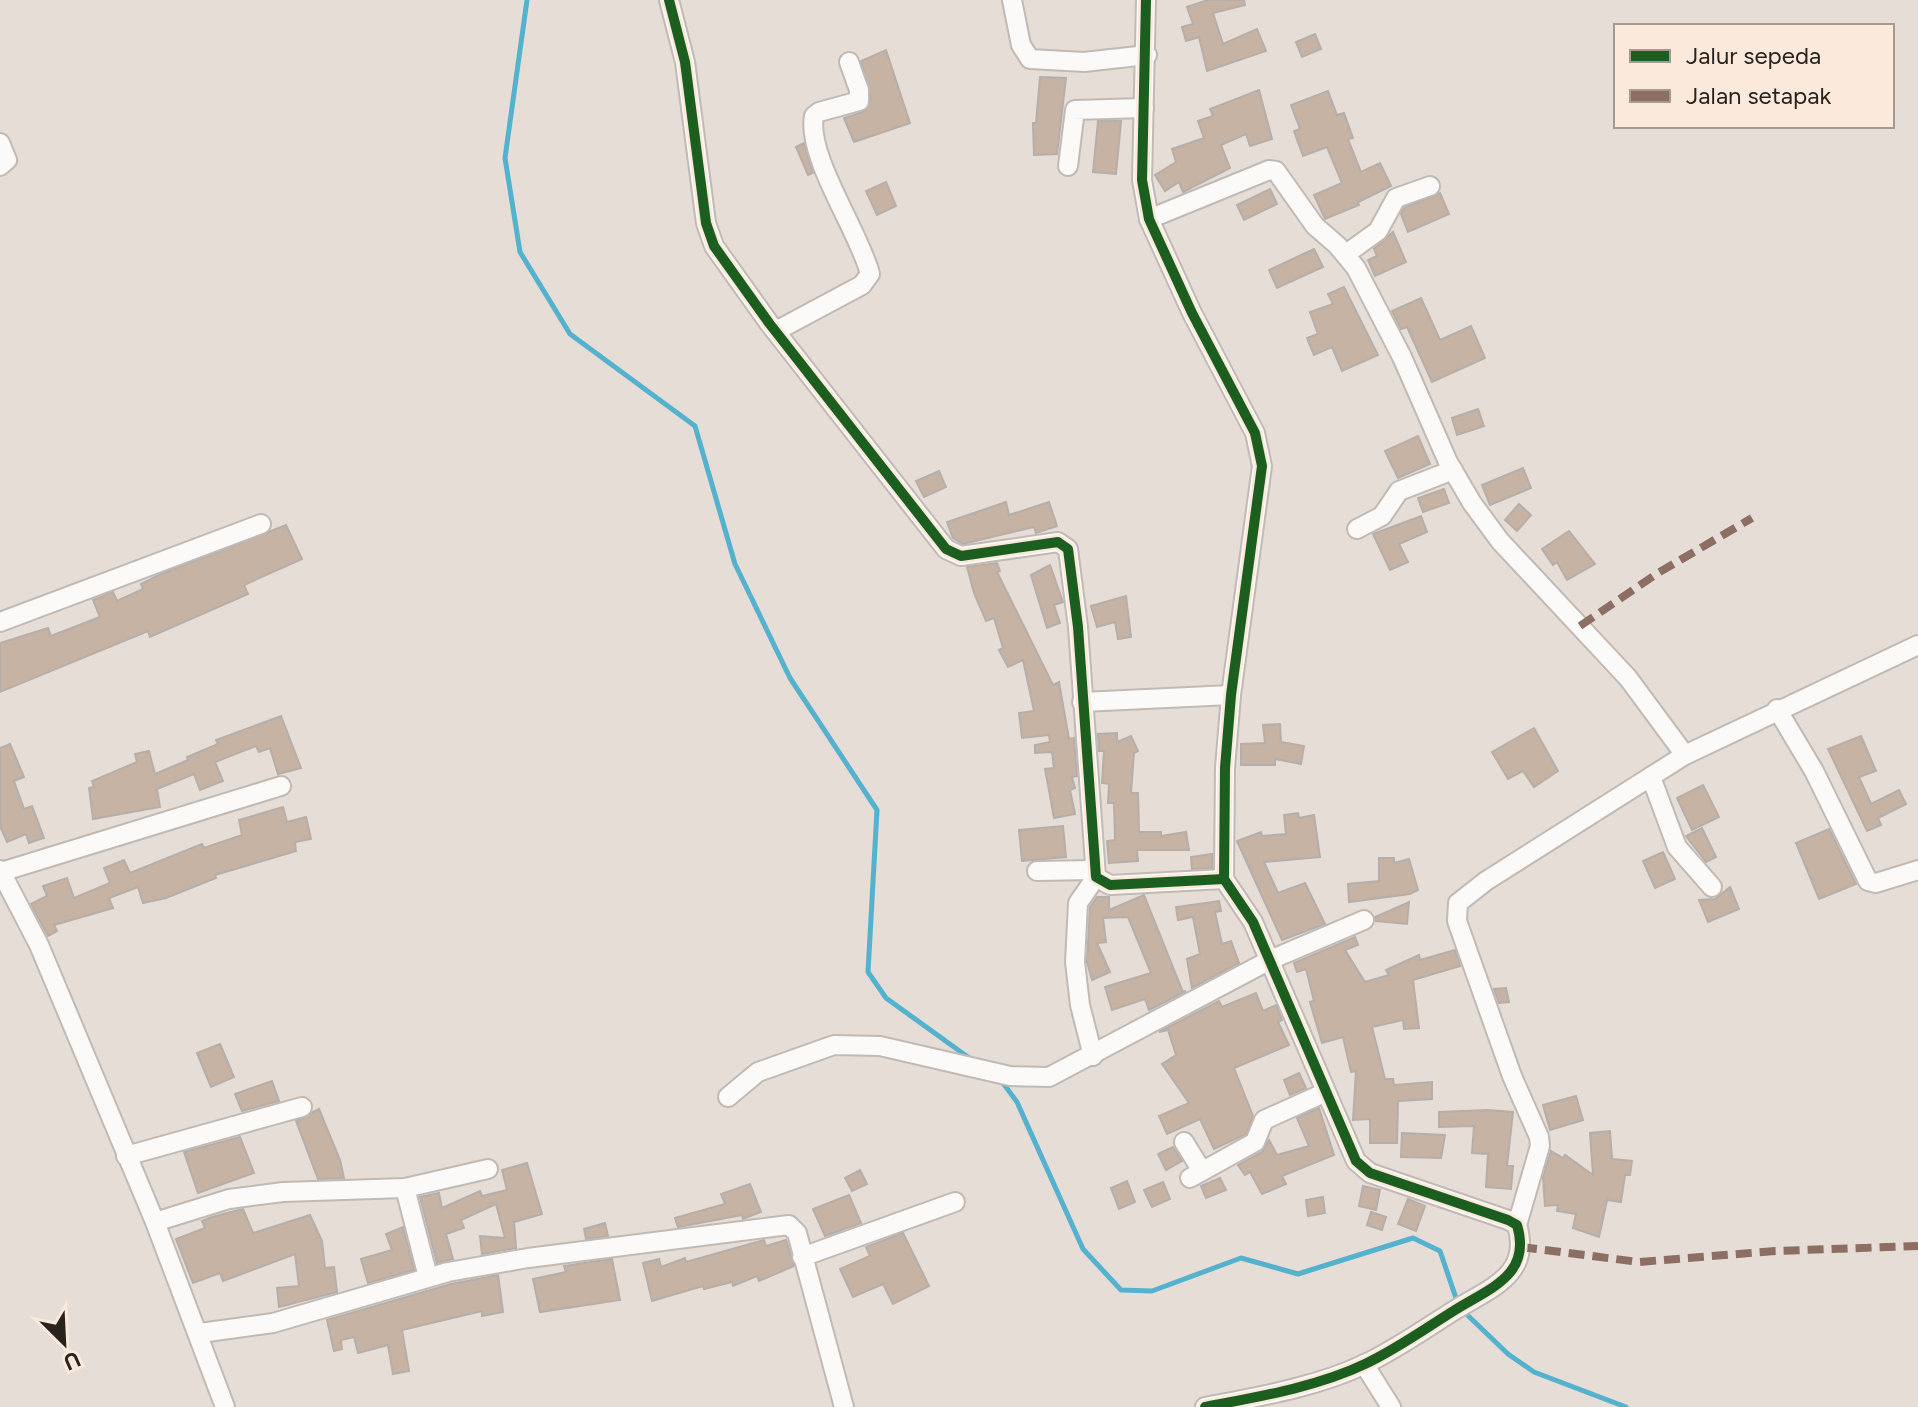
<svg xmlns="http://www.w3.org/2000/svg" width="1918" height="1407" font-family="Figtree,sans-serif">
	<rect width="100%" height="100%" fill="#e6ddd6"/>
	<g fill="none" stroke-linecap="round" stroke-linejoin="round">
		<g stroke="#54b2ce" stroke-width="5">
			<path d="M527 0 505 158 520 252 570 334 695 426 735 564 790 678 877 810 868 972 886 998 972 1060"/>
			<path d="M1000 1079 1017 1102 1083 1249 1121 1290 1152 1291 1241 1258 1298 1274 1413 1238 1440 1251 1459 1307 1508 1354 1534 1372 1626 1407"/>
		</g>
	</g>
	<g fill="#c6b3a3" stroke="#b6aea9" stroke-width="2">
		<path d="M1208 0H1244L1245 5 1213 13 1223 44 1257 29 1266 51 1207 71 1199 37 1186 41 1182 27 1193 24 1187 7Z"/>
		<path d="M1315 34 1321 49 1302 57 1296 42Z"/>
		<path d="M886 50 910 123 854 142 844 118 863 112 871 100 861 61Z"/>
		<path d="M1040 77 1066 78 1057 154 1034 155 1033 123H1036Z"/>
		<path d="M1259 90 1272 139 1250 146 1246 134 1221 145 1230 168 1183 192 1179 182 1165 191 1155 175 1176 162 1172 149 1204 138 1198 121 1213 116 1210 109Z"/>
		<path d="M1328 91 1337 115 1344 113 1353 138 1348 139 1361 172 1380 163 1391 186 1358 202 1359 205 1325 219 1314 195 1342 183 1327 147 1303 156 1294 131 1300 129 1291 105Z"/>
		<path d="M1098 121H1121L1116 174 1093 172Z"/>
		<path d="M804 143 813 173 808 175 796 147Z"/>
		<path d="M886 182 896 206 877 215 866 191Z"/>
		<path d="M1270 189 1277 204 1244 220 1237 205Z"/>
		<path d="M1440 193 1449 214 1408 232 1401 214 1404 208Z"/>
		<path d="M1393 232 1406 262 1375 276 1368 260 1377 256 1374 249Z"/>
		<path d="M1314 249 1323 267 1277 288 1269 270Z"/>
		<path d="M1344 287 1378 355 1342 371 1332 347 1314 355 1307 338 1318 334 1310 312 1333 304 1328 294Z"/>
		<path d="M1421 298 1440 340 1471 326 1485 358 1432 382 1407 327 1401 329 1392 311Z"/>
		<path d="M1478 409 1484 426 1457 435 1452 418Z"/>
		<path d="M1418 436 1430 464 1398 478 1385 451Z"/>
		<path d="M1523 468 1531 488 1490 505 1482 485Z"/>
		<path d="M939 471 946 487 924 497 916 481Z"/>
		<path d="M1444 489 1449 503 1423 512 1418 498Z"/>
		<path d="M1006 502 1009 515 1049 502 1057 526 1036 533 1034 527 963 544 953 538 947 522Z"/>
		<path d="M1519 504 1531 515 1517 531 1505 520Z"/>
		<path d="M1421 516 1427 532 1399 544 1408 562 1390 570 1373 534Z"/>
		<path d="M286 525 302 559 244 585 248 594 150 637 148 631 0 692V643L48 628 51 636 100 617 93 600 113 592 117 601 143 589 141 584 159 575Z"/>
		<path d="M1569 531 1595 564 1567 580 1557 562 1553 565 1542 549Z"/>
		<path d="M997 563 1000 571 997 572 1053 685 1059 682 1069 739 1074 738 1077 776 1072 777 1075 788 1070 790 1075 814 1054 818 1045 769 1054 768 1052 752 1035 753V745L1050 742 1049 735 1022 738 1019 713 1034 711 1023 660 1008 667 999 650 1003 648 994 618 986 621 974 593 967 567Z"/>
		<path d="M1050 565 1063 602 1054 605 1060 623 1047 628 1031 575Z"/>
		<path d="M1126 596 1131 637 1118 639 1115 622 1097 627 1091 606Z"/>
		<path d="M281 716 301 768 278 774 270 748 259 752 256 746 215 762 223 781 200 790 194 774 157 789 160 807 93 819 89 788 94 787 92 781 137 762 135 754 149 751 155 774 188 760 187 757 218 744 216 740Z"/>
		<path d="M1280 724 1281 742 1304 746 1301 764 1275 759V765H1241V744L1265 743 1263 725Z"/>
		<path d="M1534 728 1558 771 1534 787 1523 771 1508 779 1492 752Z"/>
		<path d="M1117 733V742L1131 736 1138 751 1134 753 1131 793H1138L1139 832H1161V836L1186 832 1189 850H1137L1138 861 1109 863 1107 841 1115 840 1114 803H1108L1109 784 1102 783 1104 751H1099L1098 734Z"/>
		<path d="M1861 736 1876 771 1859 777 1871 804 1899 790 1906 804 1878 818 1881 825 1867 831 1828 749Z"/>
		<path d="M10 744 24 777 14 781 24 809 32 806 44 838 29 843 26 834 7 842 0 826V748Z"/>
		<path d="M1703 785 1719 817 1692 830 1677 798Z"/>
		<path d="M283 807 287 822 306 817 311 839 295 842 296 851 215 875 216 878 166 898 143 903 138 887 109 898 113 908 54 925 57 931 48 936 31 904 47 896 43 886 67 878 74 898 110 883 104 868 124 860 130 873 202 844 204 848 242 835 239 820Z"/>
		<path d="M1298 813 1299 818 1314 815 1320 857 1264 862 1278 893 1305 883 1325 924 1282 940 1237 841 1261 832 1262 836 1286 834 1284 815Z"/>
		<path d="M1063 826 1066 857 1022 861 1019 830Z"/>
		<path d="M1702 828 1716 857 1706 862 1686 836Z"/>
		<path d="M1829 829 1856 884 1819 899 1796 843Z"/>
		<path d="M1663 852 1675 879 1655 888 1643 861Z"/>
		<path d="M1212 854V868L1192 869 1191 857Z"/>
		<path d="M1379 858H1394V863L1409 859 1418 890 1410 894 1349 902 1348 884 1379 881Z"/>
		<path d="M1730 887 1739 909 1708 922 1699 900 1715 899Z"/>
		<path d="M1144 895 1183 992 1186 991 1149 1010 1145 999 1112 1010 1105 987 1151 973 1128 917 1103 918 1106 942 1097 943 1110 972 1092 980 1087 962 1090 907 1097 897H1109V910Z"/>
		<path d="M1219 901 1221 911 1215 912 1222 944 1231 941 1239 963 1192 988 1187 959 1200 954 1193 917 1178 920 1176 907Z"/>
		<path d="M1409 902 1407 924 1376 921 1375 917Z"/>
		<path d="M1355 937 1358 945 1345 950 1365 982 1389 975 1386 970 1419 955 1420 960 1455 950 1460 966 1413 980 1419 1028 1404 1029 1403 1020 1372 1027 1385 1079H1393L1394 1085 1432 1082V1099L1398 1101 1397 1143H1370V1119L1353 1120 1356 1071 1351 1072 1343 1037 1322 1043 1310 1002 1314 1001 1306 969 1297 972 1294 963Z"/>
		<path d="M1506 988 1509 1002 1499 1003 1494 989Z"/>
		<path d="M1256 993 1263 1011 1276 1005 1282 1020 1278 1022 1289 1045 1234 1068 1253 1116 1246 1134 1214 1149 1200 1119 1167 1134 1159 1116 1189 1103 1162 1064 1176 1055 1168 1030 1159 1032 1219 1001 1222 1007Z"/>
		<path d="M220 1044 234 1077 211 1087 197 1053Z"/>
		<path d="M1299 1073 1306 1088 1290 1095 1284 1080Z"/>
		<path d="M272 1081 279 1101 242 1111 235 1094Z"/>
		<path d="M1576 1096 1583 1120 1550 1130 1543 1105Z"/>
		<path d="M1319 1108 1334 1155 1282 1176 1286 1184 1262 1194 1250 1172 1245 1175 1238 1165 1262 1152 1269 1140 1277 1155 1309 1146 1297 1118Z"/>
		<path d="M319 1109 340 1160 344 1178 318 1179 296 1121Z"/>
		<path d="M1488 1110 1513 1112 1507 1166H1513L1511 1189 1486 1187 1488 1154 1472 1153 1474 1126 1439 1127V1112Z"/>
		<path d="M1610 1131 1612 1159 1632 1161 1630 1175H1625L1621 1202 1607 1200 1599 1237 1573 1228 1576 1214 1557 1211 1558 1205 1545 1206 1543 1177 1551 1151 1563 1158 1565 1155 1593 1175 1590 1133Z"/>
		<path d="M1402 1133 1445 1135 1441 1158 1401 1157Z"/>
		<path d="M240 1137 254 1173 198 1193 184 1152Z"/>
		<path d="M1173 1147 1182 1161 1166 1170 1158 1154Z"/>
		<path d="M527 1163 542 1214 514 1222 516 1248 482 1254 480 1236 505 1238 496 1204 461 1220 464 1228 446 1234 453 1259 437 1263 420 1197 439 1193 442 1208 480 1191 482 1196 507 1190 502 1170Z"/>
		<path d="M860 1170 867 1184 852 1191 845 1178Z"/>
		<path d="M1220 1178 1226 1190 1206 1198 1201 1186Z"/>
		<path d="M1127 1181 1135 1202 1119 1209 1111 1188Z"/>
		<path d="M1163 1182 1170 1199 1152 1207 1144 1190Z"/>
		<path d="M750 1184 761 1212 743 1219 742 1215 678 1227 675 1218 725 1204 721 1194Z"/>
		<path d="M1363 1186 1380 1190 1376 1210 1359 1206Z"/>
		<path d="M849 1195 861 1223 825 1236 813 1209Z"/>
		<path d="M1323 1197 1325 1213 1308 1216 1306 1200Z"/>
		<path d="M1408 1199 1425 1206 1416 1231 1398 1224Z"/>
		<path d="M243 1209 253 1233 310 1215 322 1241 325 1268 334 1267 337 1292 279 1307 277 1288 299 1286 295 1254 223 1281 220 1273 193 1283 176 1239 205 1228 202 1221 212 1217Z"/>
		<path d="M1371 1212 1386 1217 1382 1230 1367 1225Z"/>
		<path d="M605 1223 608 1236 586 1239 584 1229Z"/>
		<path d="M403 1227 414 1270 368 1283 361 1259 392 1250 386 1234Z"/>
		<path d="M903 1233 929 1286 893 1304 883 1284 853 1297 840 1269 870 1256 866 1247Z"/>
		<path d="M764 1240 766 1246 786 1240 794 1266 759 1281 757 1276 733 1286 732 1282 704 1289 703 1286 652 1301 643 1263 659 1259 661 1267 685 1258 686 1262Z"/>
		<path d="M612 1259 620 1300 540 1312 533 1279 566 1272 564 1266Z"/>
		<path d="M498 1275 503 1312 482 1316V1311L402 1330 409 1371 393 1374 388 1345 358 1353 354 1337 341 1340 342 1349 334 1351 327 1320 451 1284Z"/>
	</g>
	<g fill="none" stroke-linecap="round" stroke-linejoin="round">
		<defs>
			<g id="minor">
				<path d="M669 0 685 62 706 223 714 246 769 323 946 549 961 556 1058 542 1068 549 1078 627 1096 877 1110 885 1224 879"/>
				<path d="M1012 0 1021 45 1030 59 1084 62 1147 55"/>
				<path d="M1146 0 1142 180 1149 219 1192 313 1255 433 1262 466 1231 695 1225 768 1224 879 1253 922 1356 1161 1370 1173 1508 1220 1517 1225C1532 1275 1490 1288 1455 1310 1426 1328 1397 1349 1365 1364 1317 1387 1257 1397 1205 1407"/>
				<path d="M0 143 7 160 0 166"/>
				<path d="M1068 166 1075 110 1144 108"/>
				<path d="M1149 219 1269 170 1276 171 1315 226 1337 245 1356 268 1402 357 1448 462 1472 503 1500 541 1628 678 1685 755"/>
				<path d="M1346 254 1378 231 1396 198 1430 186"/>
				<path d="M776 331 862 285 870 274C860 233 806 156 814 116L819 112 859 101V90L849 62"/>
				<path d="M1357 529 1382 516 1399 491 1453 470"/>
				<path d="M0 622 261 524"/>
				<path d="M1082 702 1231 695"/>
				<path d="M1777 709 1814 771 1868 881 1876 883 1918 870"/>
				<path d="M1651 777 1677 847 1712 887"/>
				<path d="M0 870 39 945 155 1222 225 1407"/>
				<path d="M1037 871 1094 870"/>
				<path d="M1 872 281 786"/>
				<path d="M1093 1056 1080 1005 1075 962 1078 903 1096 877"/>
				<path d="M728 1097 758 1072 834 1045 880 1046 1010 1076 1049 1077 1270 960 1364 920"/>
				<path d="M1184 1142 1202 1171"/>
				<path d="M126 1156 302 1107"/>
				<path d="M1190 1178 1255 1142 1264 1120 1324 1093"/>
				<path d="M405 1188 428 1277"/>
				<path d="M155 1222 229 1199 283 1192 405 1188 488 1169"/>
				<path d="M1517 1225 1540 1146 1539 1137 1512 1076 1457 921 1458 903 1486 881 1685 755 1918 645"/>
				<path d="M802 1257 955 1202"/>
				<path d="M200 1333 273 1323 448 1272 528 1258 789 1225 797 1233 844 1407"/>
				<path d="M1364 1364 1391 1407"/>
			</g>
		</defs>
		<use href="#minor" stroke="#c1bab4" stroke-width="22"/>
		<use href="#minor" stroke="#fbfaf9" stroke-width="18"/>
		<g stroke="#8d6e63" stroke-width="8" stroke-dasharray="16 8" stroke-linecap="butt">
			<path d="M1580 626 1658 573 1752 518"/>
			<path d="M1521 1247 1639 1262 1775 1251 1918 1246"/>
		</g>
		<defs>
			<g id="cycleway">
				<path d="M669 0 685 62 706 223 714 246 769 323 946 549 961 556 1058 542 1068 549 1078 627 1096 877 1110 885 1224 879"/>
				<path d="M1146 0 1142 180 1149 219 1192 313 1255 433 1262 466 1231 695 1225 768 1224 879 1253 922 1356 1161 1370 1173 1508 1220 1517 1225C1532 1275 1490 1288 1455 1310 1426 1328 1397 1349 1365 1364 1317 1387 1257 1397 1205 1407"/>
			</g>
		</defs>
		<use href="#cycleway" stroke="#fbe9dc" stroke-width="15"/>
		<use href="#cycleway" stroke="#1b5e20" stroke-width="10"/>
	</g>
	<rect x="1614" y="24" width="280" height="104" fill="#fbe9dc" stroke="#a79a90" stroke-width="2"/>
	<rect x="1630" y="50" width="40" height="12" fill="#1b5e20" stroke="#a79a90" stroke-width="2"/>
	<text x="1686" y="64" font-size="24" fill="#29231e">Jalur sepeda</text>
	<rect x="1630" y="90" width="40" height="12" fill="#8d6e63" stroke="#a79a90" stroke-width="2"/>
	<text x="1686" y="104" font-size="24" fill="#29231e">Jalan setapak</text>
	<g transform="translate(64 1343) rotate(156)" stroke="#fbe9dc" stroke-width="6" paint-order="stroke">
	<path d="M0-6L14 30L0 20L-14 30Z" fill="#29231e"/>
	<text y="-12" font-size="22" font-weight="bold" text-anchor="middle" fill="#29231e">U</text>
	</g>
</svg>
